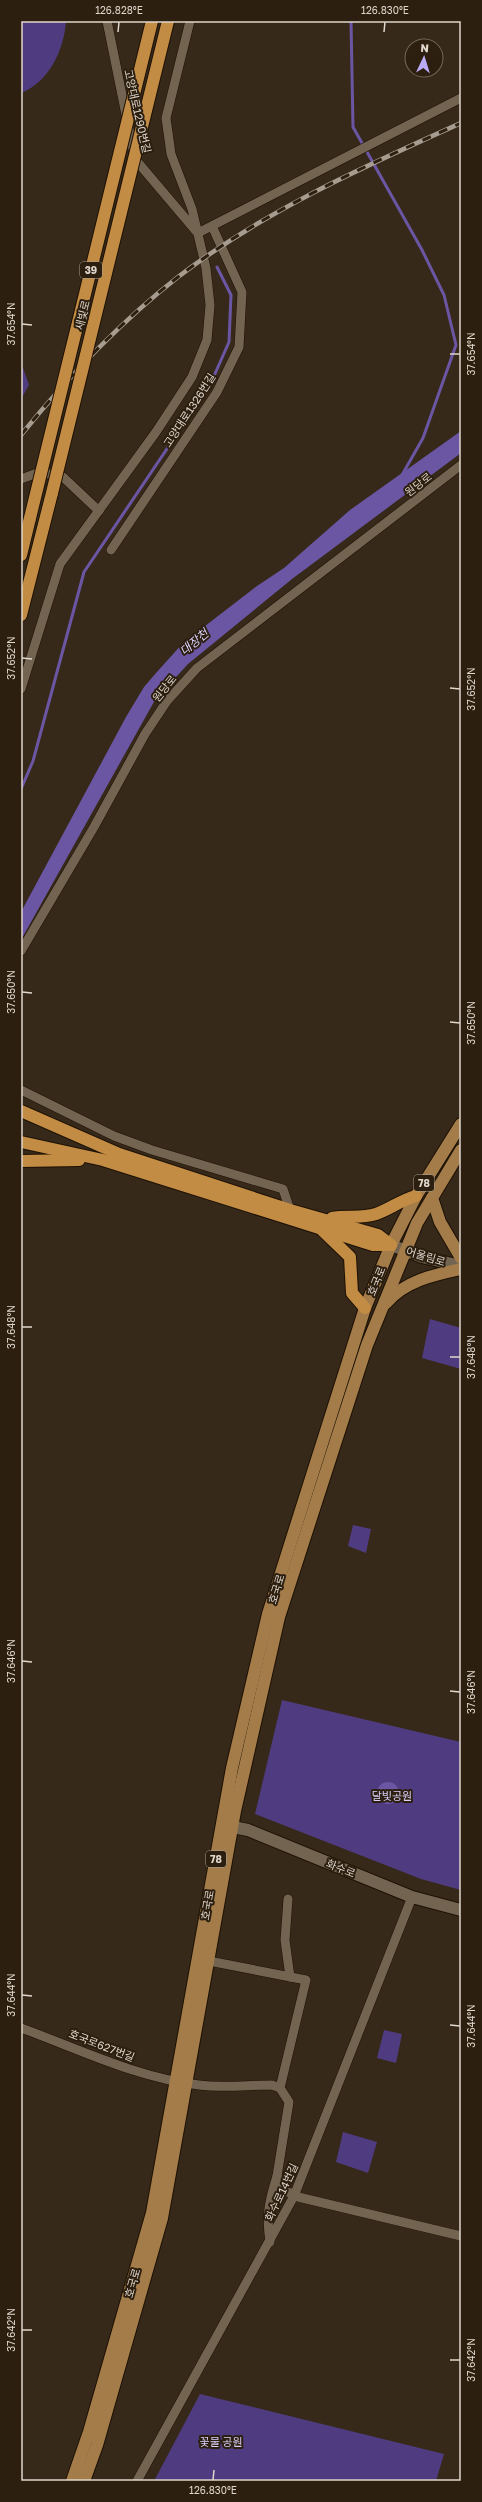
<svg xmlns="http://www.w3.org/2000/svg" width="482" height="2502" font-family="'Golos Text','Noto Sans KR',sans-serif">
	<rect width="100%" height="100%" fill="#362919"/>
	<g fill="#4f3b7f">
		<path d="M21 21H66C64 50 49 82 21 93Z"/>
		<path d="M21 362 29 385 21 399Z"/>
		<path d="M430 1319 461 1328V1369L422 1358Z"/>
		<path d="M353 1525 371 1529 366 1553 348 1546Z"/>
		<path d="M282 1700 461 1742V1890L421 1879 255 1814Z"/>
		<path d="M384 2030 402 2034 396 2063 377 2058Z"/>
		<path d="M343 2132 377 2142 368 2173 336 2162Z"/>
		<path d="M200 2394 444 2454 436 2481H154Z"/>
	</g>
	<g fill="#6b56a4">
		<path d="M461 431V453L292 579 188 664 155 700 21 940V912L126 717 144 687 156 673 183 643 257 586 284 568 350 510Z"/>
		<circle cx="388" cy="1793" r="11"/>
	</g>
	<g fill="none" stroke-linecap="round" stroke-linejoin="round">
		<g stroke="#6b56a4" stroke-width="3">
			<path d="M351 21 353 127 422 250 444 295 456 345 423 438 402 475"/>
			<path d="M21 789 33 761 84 572 210 385 229 342 231 295 217 267"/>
		</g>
		<defs>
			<g id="street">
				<path d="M107 21 135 159 196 231"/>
				<path d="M198 233 461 98"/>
				<path d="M21 479 40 472 63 477 99 511"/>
				<path d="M111 550 217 392 239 347 242 292 212 226"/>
				<path d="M21 689 60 564 156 432 192 377 207 340 210 305 206 268 192 209 171 154 166 118 190 21"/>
				<path d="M21 951 94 827 145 734 167 701 197 668 461 465"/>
				<path d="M21 1090 114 1136 152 1150 283 1189 290 1210"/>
				<path d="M288 1899 285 1940 290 1977"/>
				<path d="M209 1961 306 1980 280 2088"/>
				<path d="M21 2028C79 2049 137 2078 199 2085 222 2088 248 2085 272 2085L280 2088 289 2102 277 2176 284 2189 294 2196 461 2236"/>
				<path d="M270 2242C266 2215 269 2201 277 2176"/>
				<path d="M137 2481 294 2196 412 1897"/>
			</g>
			<g id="secondary">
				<path d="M391 1245 422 1257 461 1266"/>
				<path d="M223 1825 248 1830 412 1897 461 1910"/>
			</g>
			<g id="primary">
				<path d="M432 1198 440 1222 461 1258"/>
				<path d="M386 1303C405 1281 433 1275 461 1269"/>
				<path d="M72 2481 89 2432 152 2213 232 1768 268 1614 365 1308 391 1245 416 1196 461 1124"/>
				<path d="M84 2481 97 2445 162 2218 235 1811 279 1617 367 1345 417 1223 461 1150"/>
			</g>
			<g id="highway">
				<path d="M21 555 30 518"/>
				<path d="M21 615 52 493"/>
				<path d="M21 1111 119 1154 290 1210 378 1235 391 1245"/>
				<path d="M21 1142 103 1160 373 1245H391"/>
				<path d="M21 1161 79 1160"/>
				<path d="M332 1218C347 1215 361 1219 376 1214 390 1209 401 1200 416 1196"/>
				<path d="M322 1230 350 1257 352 1293 365 1308"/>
			</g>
		</defs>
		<use href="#street" stroke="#1d1103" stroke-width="10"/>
		<use href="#secondary" stroke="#1d1103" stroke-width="14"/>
		<use href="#primary" stroke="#1d1103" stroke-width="14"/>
		<use href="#highway" stroke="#1d1103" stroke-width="14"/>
		<use href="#street" stroke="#736452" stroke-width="9"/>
		<use href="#secondary" stroke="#736452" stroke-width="12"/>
		<use href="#primary" stroke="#a37c4a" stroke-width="12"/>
		<use href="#highway" stroke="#c38c45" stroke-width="12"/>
		<defs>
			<path id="rail" d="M21 435C68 377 119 323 178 277 264 211 363 167 461 123"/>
		</defs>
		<use href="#rail" stroke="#a69c90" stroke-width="4.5"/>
		<use href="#rail" stroke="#2c1f0f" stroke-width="3" stroke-dasharray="9" stroke-linecap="butt"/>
		<defs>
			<g id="highway-bridge">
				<path d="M52 493 168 21"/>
				<path d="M30 518 152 21"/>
			</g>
		</defs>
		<use href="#highway-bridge" stroke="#1d1103" stroke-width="14" stroke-linecap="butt"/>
		<use href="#highway-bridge" stroke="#c38c45" stroke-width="12"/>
	</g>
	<path fill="none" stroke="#dfd6cc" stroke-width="1.5" d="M118 32 119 22M384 32 385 22M22 324 32 325M450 354H460M22 658 32 659M450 688 460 689M22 992 32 993M450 1022 460 1023M22 1327H32M450 1357H460M22 1661 32 1662M450 1691 460 1692M22 1995 32 1996M450 2025 460 2026M22 2330H32M450 2360H460M213 2480 214 2470"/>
	<g text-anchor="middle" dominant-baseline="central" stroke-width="4" stroke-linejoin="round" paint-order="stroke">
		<g fill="#2c1f0f" stroke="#a99f93" stroke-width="1">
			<rect x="80" y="262" width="22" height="16" rx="3"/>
			<rect x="414" y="1175" width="20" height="16" rx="3"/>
			<rect x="206" y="1851" width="20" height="16" rx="3"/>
		</g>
		<g font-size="10" font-weight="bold" fill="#dfd6cc">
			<text x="91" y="270">39</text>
			<text x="424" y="1183">78</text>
			<text x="216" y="1859">78</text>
		</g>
		<g font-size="11" fill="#dfd6cc" stroke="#2c1f0f">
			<text transform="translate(138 111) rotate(77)">고양대로1290번길</text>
			<text transform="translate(82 315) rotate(-76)">새빛로</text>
			<text transform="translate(189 410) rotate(-57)">고양대로1326번길</text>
			<text transform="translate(418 484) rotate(-38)">원당로</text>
			<text transform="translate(164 688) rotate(-51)">원당로</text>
			<text transform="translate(426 1256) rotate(17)">어울림로</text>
			<text transform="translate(376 1281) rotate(-68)">호국로</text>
			<text transform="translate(276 1589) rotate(-73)">호국로</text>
			<text transform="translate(341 1868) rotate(22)">화수로</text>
			<text transform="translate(207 1905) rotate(-80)">호국로</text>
			<text transform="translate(102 2045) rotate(21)">호국로627번길</text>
			<text transform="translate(281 2192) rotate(-65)">화수로14번길</text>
			<text transform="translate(132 2283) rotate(-74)">호국로</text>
		</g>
		<g font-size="11" fill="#d8cffb" stroke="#2c1f0f">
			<text x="392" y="1795">달빛공원</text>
			<text x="221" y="2441">꽃물 공원</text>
		</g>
		<g font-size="12" font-style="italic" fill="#dbd2fe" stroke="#2c1f0f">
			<text transform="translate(194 642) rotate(-40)">대장천</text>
		</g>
	</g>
	<rect width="482" height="2502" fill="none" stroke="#2c1f0f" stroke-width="44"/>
	<g transform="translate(424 58) rotate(4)"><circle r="19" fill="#2c1f0f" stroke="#74685b"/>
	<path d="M0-3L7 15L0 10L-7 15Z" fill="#bbaaf6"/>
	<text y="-6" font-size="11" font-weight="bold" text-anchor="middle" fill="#dfd6cc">N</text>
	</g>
	<rect x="22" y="22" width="438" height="2458" fill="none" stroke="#dfd6cc" stroke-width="1.5"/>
	<g font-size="10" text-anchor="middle" fill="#dfd6cc">
		<text x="119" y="14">126.828°E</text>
		<text x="385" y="14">126.830°E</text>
		<text transform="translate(11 324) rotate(-90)" y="4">37.654°N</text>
		<text transform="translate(471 354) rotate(-90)" y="4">37.654°N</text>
		<text transform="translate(11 658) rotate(-90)" y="4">37.652°N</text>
		<text transform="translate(471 689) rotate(-90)" y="4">37.652°N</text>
		<text transform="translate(11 992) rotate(-90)" y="4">37.650°N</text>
		<text transform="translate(471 1023) rotate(-90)" y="4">37.650°N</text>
		<text transform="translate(11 1327) rotate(-90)" y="4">37.648°N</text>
		<text transform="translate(471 1357) rotate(-90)" y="4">37.648°N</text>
		<text transform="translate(11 1661) rotate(-90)" y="4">37.646°N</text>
		<text transform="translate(471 1692) rotate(-90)" y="4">37.646°N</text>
		<text transform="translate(11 1995) rotate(-90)" y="4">37.644°N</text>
		<text transform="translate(471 2026) rotate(-90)" y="4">37.644°N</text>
		<text transform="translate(11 2330) rotate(-90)" y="4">37.642°N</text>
		<text transform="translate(471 2360) rotate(-90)" y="4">37.642°N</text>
		<text x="213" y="2494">126.830°E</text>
	</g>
</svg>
